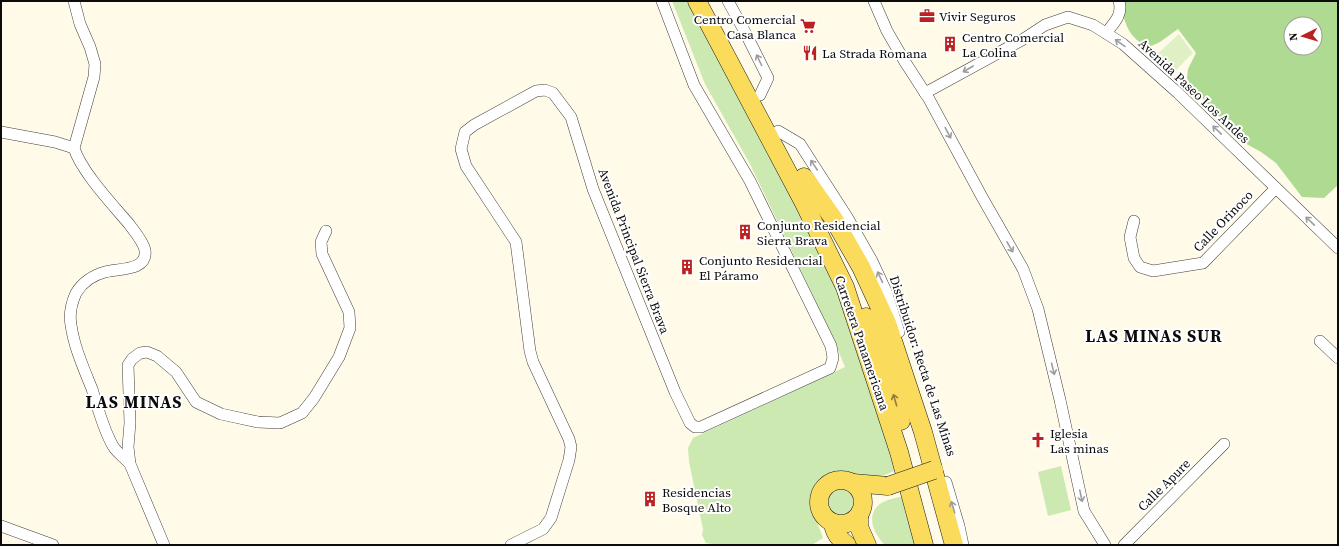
<svg xmlns="http://www.w3.org/2000/svg" width="1339" height="546" font-family="'Source Serif 4',serif">
	<rect width="100%" height="100%" fill="#fffbe8"/>
	<g fill="#cce9b2">
		<path d="M672 1H690L846 304 882 421 894 471 874 480 847 474 828 473 815 494 817 522 823 538 812 545H717L706 543 702 535 703 529 689 462 688 448 693 438 845 367 830 331 750 164 705 84Z"/>
		<path d="M1061 466 1071 510 1048 516 1038 472Z"/>
		<circle cx="842" cy="501" r="15"/>
		<path d="M904 496 917 545H885C874 535 865 515 880 504 887 499 896 498 904 496Z"/>
	</g>
	<path fill="#afda91" fill-rule="evenodd" d="M1119 1H1338V185L1324 198 1302 197 1276 163 1261 152 1243 142 1202 98 1193 91 1187 78 1188 69 1196 53 1178 29 1160 42 1149 47C1126 37 1126 23 1119 1ZM1291 24H1315V48H1291Z"/>
	<path fill="#dff0c4" d="M1179 34 1193 53 1170 76 1153 58Z"/>
	<g fill="none" stroke-linecap="round" stroke-linejoin="round">
		<defs>
			<g id="street">
				<path d="M74 1 80 24 90 47 95 64 94 77 74 148C81 171 112 204 129 224 134 231 143 241 145 250 148 272 117 268 105 272 93 275 82 283 76 293 71 304 69 314 71 325 74 347 84 369 92 389 98 408 103 429 113 446 117 453 125 458 130 464"/>
				<path d="M728 1 746 34 768 78 760 95"/>
				<path d="M874 1 887 31 905 62 929 99 982 197 1023 269 1038 309 1060 400 1084 511 1105 545"/>
				<path d="M1106 33C1114 23 1123 15 1119 1"/>
				<path d="M925 93 1022 40 1045 25 1068 17 1093 25 1123 44 1178 93 1338 248"/>
				<path d="M778 131 800 144 847 217 872 261 886 291 899 332"/>
				<path d="M1 132 55 142 74 148"/>
				<path d="M1134 221 1130 237 1134 258 1140 267 1153 271 1203 263 1276 188"/>
				<path d="M1320 341 1338 358"/>
				<path d="M946 482 959 526 963 545"/>
				<path d="M1 526 53 545"/>
				<path d="M164 545 130 464 128 447 130 423 128 365 132 359 140 353 147 352 157 356 176 372 196 402 221 414 258 422 280 423 302 413 314 398 339 357 350 328 349 312 322 254 321 242 326 231"/>
				<path d="M511 545 543 529 551 518 569 460 571 447 569 439 533 362 530 351 516 242 466 166 461 149 465 132 474 125 536 91 545 90 553 93 571 117 593 189 675 392 690 423 695 427H701L830 368 833 358 831 346 750 181 694 85 662 1"/>
				<path d="M1124 545 1224 444"/>
			</g>
			<g id="primary">
				<path d="M697 1 804 203 845 287 899 452 924 545"/>
				<path d="M804 177 833 218 861 267 887 323 923 432 954 545"/>
				<path d="M866 317 876 341 901 421"/>
				<circle cx="841" cy="502" r="22"/>
				<path d="M853 483 888 486"/>
				<path d="M859 515V527L867 545"/>
				<path d="M833 523C834 533 839 539 847 545"/>
			</g>
		</defs>
		<use href="#street" stroke="#3e3e3e" stroke-width="12"/>
		<use href="#primary" stroke="#1c1c1c" stroke-width="19"/>
		<use href="#street" stroke="#fff" stroke-width="11"/>
		<use href="#primary" stroke="#fbdb5c" stroke-width="18"/>
		<defs>
			<path id="primary-bridge" d="M888 486 934 470"/>
		</defs>
		<use href="#primary-bridge" stroke="#1c1c1c" stroke-width="19" stroke-linecap="butt"/>
		<use href="#primary-bridge" stroke="#fbdb5c" stroke-width="18"/>
	</g>
	<defs><path id="oneway-shaft" d="M-6 0H5M1.5-3L5.5 0L1.5 3" fill="none" stroke-width="1.6" stroke-linecap="round" stroke-linejoin="round"/></defs>
	<g stroke="#9d9d9d">
		<use href="#oneway-shaft" transform="translate(1120 43) rotate(-145)"/>
		<use href="#oneway-shaft" transform="translate(759 60) rotate(-116)"/>
		<use href="#oneway-shaft" transform="translate(968 69) rotate(150)"/>
		<use href="#oneway-shaft" transform="translate(1217 130) rotate(-136)"/>
		<use href="#oneway-shaft" transform="translate(948 133) rotate(62)"/>
		<use href="#oneway-shaft" transform="translate(814 165) rotate(-124)"/>
		<use href="#oneway-shaft" transform="translate(1310 221) rotate(-136)"/>
		<use href="#oneway-shaft" transform="translate(1010 247) rotate(60)"/>
		<use href="#oneway-shaft" transform="translate(880 277) rotate(-115)"/>
		<use href="#oneway-shaft" transform="translate(1053 369) rotate(76)"/>
		<use href="#oneway-shaft" transform="translate(1081 496) rotate(78)"/>
		<use href="#oneway-shaft" transform="translate(953 507) rotate(-107)"/>
	</g>
	<use stroke="#8f7d38" href="#oneway-shaft" transform="translate(895 400) rotate(-106)"/>
	<defs>
		<symbol id="office-bare" viewBox="-9 -9 18 18"><path d="M-6-3h4V-5.5h4V-3h4V5H-6ZM-1-4.5V-3h2v-1.5ZM-6 0V1H6V0Z" fill="#bc2122" stroke="#fff" stroke-width="2.5" paint-order="stroke"/></symbol>
		<symbol id="supermarket-bare" viewBox="-9 -9 18 18"><path d="M-6-5.5h2.5l.6 2H6L4.5 2H-2.5L-4.4-4H-6ZM-1.5 3.2a1.3 1.3 0 1 0 .1 0ZM3 3.2a1.3 1.3 0 1 0 .1 0Z" fill="#bc2122" stroke="#fff" stroke-width="2.5" paint-order="stroke"/></symbol>
		<symbol id="building-bare" viewBox="-9 -9 18 18"><path d="M-4-6H4V6H1V3H-1V6H-4ZM-2.5-4.3h1.7v1.8h-1.7ZM.8-4.3h1.7v1.8H.8ZM-2.5-1h1.7V.8h-1.7ZM.8-1h1.7V.8H.8Z" fill="#bc2122" stroke="#fff" stroke-width="2.5" paint-order="stroke"/></symbol>
		<symbol id="restaurant-bare" viewBox="-9 -9 18 18"><path d="M-5-6h1v4h1v-4h1v4h1v-4h1v5L-1.5 .5V6h-2V.5L-5-1ZM5-6V6H3V1.5H1.5Q1.5-4 5-6Z" fill="#bc2122" stroke="#fff" stroke-width="2.5" paint-order="stroke"/></symbol>
		<symbol id="church-bare" viewBox="-9 -9 18 18"><path d="M-1.2-6h2.4v3.5h3.3v2.4h-3.3V6h-2.4V-.1h-3.3v-2.4h3.3Z" fill="#bc2122" stroke="#fff" stroke-width="2.5" paint-order="stroke"/></symbol>
	</defs>
	<g fill-rule="evenodd">
		<use href="#office-bare" x="916" y="5" width="22" height="22"/>
		<use href="#supermarket-bare" x="797" y="15" width="22" height="22"/>
		<use href="#building-bare" x="939" y="33" width="22" height="22"/>
		<use href="#restaurant-bare" x="799" y="42" width="22" height="22"/>
		<use href="#building-bare" x="734" y="221" width="22" height="22"/>
		<use href="#building-bare" x="676" y="256" width="22" height="22"/>
		<use href="#church-bare" x="1027" y="429" width="22" height="22"/>
		<use href="#building-bare" x="639" y="488" width="22" height="22"/>
	</g>
	<g text-anchor="middle" dominant-baseline="central" stroke-width="4" stroke-linejoin="round" paint-order="stroke">
		<g font-size="13" fill="#0b0b0b" stroke="#fff" text-anchor="start">
			<text x="939" y="16">Vivir Seguros</text>
			<text x="796" y="19" text-anchor="end">Centro Comercial<tspan x="796" dy="15">Casa Blanca</tspan></text>
			<text x="962" y="37">Centro Comercial<tspan x="962" dy="15">La Colina</tspan></text>
			<text x="822" y="53">La Strada Romana</text>
			<text x="757" y="225">Conjunto Residencial<tspan x="757" dy="15">Sierra Brava</tspan></text>
			<text x="699" y="260">Conjunto Residencial<tspan x="699" dy="15">El Páramo</tspan></text>
			<text x="1050" y="433">Iglesia<tspan x="1050" dy="15">Las minas</tspan></text>
			<text x="662" y="492">Residencias<tspan x="662" dy="15">Bosque Alto</tspan></text>
		</g>
		<g font-size="13" fill="#0b0b0b" stroke="#fff">
			<text transform="translate(1194 91) rotate(43)">Avenida Paseo Los Andes</text>
			<text transform="translate(1223 221) rotate(-46)">Calle Orinoco</text>
			<text transform="translate(634 251) rotate(69)">Avenida Principal Sierra Brava</text>
			<text transform="translate(862 343) rotate(71)">Carretera Panamericana</text>
			<text transform="translate(923 366) rotate(72)">Distribuidor: Recta de Las Minas</text>
			<text transform="translate(1164 485) rotate(-45)">Calle Apure</text>
		</g>
		<g font-size="17" font-weight="bold" letter-spacing="1" fill="#0b0b0b" stroke="#fff">
			<text x="1154" y="336">LAS MINAS SUR</text>
			<text x="134" y="402">LAS MINAS</text>
		</g>
	</g>
	<rect width="1339" height="546" fill="none" stroke="#0b0b0b" stroke-width="4"/>
	<g transform="translate(1303 36) rotate(265)"><circle r="19" fill="#ffffff" stroke="#9d9d9d"/>
	<path d="M0-3L7 15L0 10L-7 15Z" fill="#bc2122"/>
	<text y="-6" font-size="11" font-weight="bold" text-anchor="middle" fill="#0b0b0b">N</text>
	</g>
</svg>
